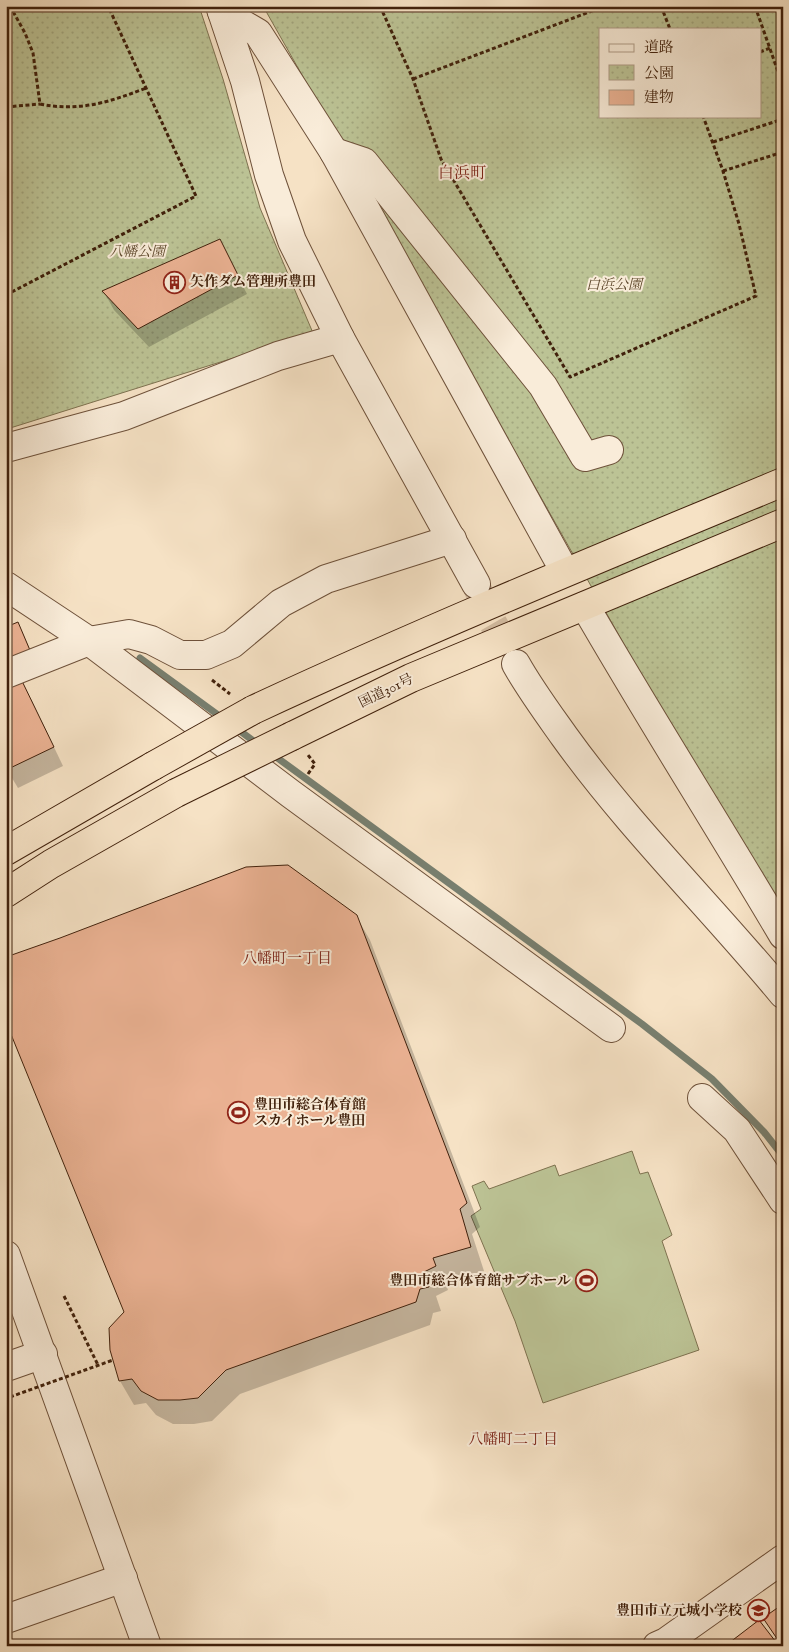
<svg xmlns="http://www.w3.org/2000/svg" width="789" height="1652" font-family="'IM FELL English','Noto Serif JP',serif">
	<defs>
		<pattern id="park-dots" width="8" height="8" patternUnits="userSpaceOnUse" patternTransform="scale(1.25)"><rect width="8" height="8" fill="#bcc395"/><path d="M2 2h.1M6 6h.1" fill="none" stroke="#a3a77f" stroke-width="1.8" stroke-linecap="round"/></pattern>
	</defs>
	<rect width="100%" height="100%" fill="#f6e2c5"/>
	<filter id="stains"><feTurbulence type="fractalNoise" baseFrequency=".004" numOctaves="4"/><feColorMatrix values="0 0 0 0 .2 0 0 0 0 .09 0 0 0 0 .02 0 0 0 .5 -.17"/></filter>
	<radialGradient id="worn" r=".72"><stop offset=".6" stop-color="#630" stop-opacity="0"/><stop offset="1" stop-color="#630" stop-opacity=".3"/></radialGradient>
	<path fill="#bcc395" stroke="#7e7250" d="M632 1151 640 1174 648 1172 672 1235 662 1241 699 1350 543 1403 515 1321 471 1216 481 1209 472 1186 484 1181 489 1189 555 1165 559 1176Z"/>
	<g fill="url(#park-dots)" stroke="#7e7250" fill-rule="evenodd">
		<path d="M6 6H199L223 79 260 208 313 333 7 429Z"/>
		<path d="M263 6H783V917L759 883ZM600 29H760V116H600Z"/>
	</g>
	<g fill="#0003">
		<path d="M220 241 247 294 149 347 114 310 104 292Z"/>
		<path d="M18 623 38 667 6 677Z"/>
		<path d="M31 699 63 766 18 788 6 768Z"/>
		<path d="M356 916 370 940 480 1227 472 1234 484 1271 445 1282 448 1290 436 1296 441 1311 433 1313 430 1325 240 1394 212 1421 194 1424H173L156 1415 146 1403 134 1405 120 1381 126 1313Z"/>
	</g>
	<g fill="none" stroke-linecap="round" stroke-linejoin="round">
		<g stroke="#787f6f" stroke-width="7">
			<path d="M140 658 225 720"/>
			<path d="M236 728 259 745"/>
			<path d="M272 754 642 1024 712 1079 764 1132 783 1156"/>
		</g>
	</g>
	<g fill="#ebb293" stroke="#41210c">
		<path d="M220 239 238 275 138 329 102 291Z"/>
		<path d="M18 622 32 655 6 663V627Z"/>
		<path d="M21 679 54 747 6 770V686Z"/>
		<path d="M288 865 357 915 467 1203 460 1209 471 1247 433 1258 436 1266 424 1272 429 1287 420 1289 416 1302 226 1370 198 1398 180 1400H158L141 1391 132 1379 119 1381 110 1350 109 1328 124 1312 6 1022V957L60 938 246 867Z"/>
		<path d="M783 1604V1646H782L763 1618Z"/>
		<path d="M759 1620 779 1646H725Z"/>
	</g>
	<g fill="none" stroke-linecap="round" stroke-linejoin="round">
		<path stroke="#d2bba0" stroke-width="28" stroke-dasharray="28 14" stroke-linecap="butt" d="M476 585 488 614 514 660"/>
		<defs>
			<g id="minor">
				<path d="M220 6 245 81 269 175 292 241 340 338 476 584"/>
				<path d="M222 12 258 33 334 152 565 572"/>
				<path d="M334 152 364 162 543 386 585 457 609 450"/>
				<path d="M6 448 124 416 278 356 340 338"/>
				<path d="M6 586 89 641 291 794 611 1028"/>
				<path d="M585 606C649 717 718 825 783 935"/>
				<path d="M516 664C530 689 547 712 564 736 630 828 711 907 783 994"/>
				<path d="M6 674 89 641 129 634 151 640 180 655H206L232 644 281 603 326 579 452 539"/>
				<path d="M702 1098 737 1130 783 1200"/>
				<path d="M6 1255 147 1646"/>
				<path d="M6 1367 43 1354"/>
				<path d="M6 1619 123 1578"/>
				<path d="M657 1646 666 1642 783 1559"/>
			</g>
			<g id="highway">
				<path d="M253 710C427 629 605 556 783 482"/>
				<path d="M292 736 411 678 783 523"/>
				<path d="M6 851 153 766"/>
				<path d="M6 893 51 864 176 793"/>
			</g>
		</defs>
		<use href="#minor" stroke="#6e513a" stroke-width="30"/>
		<use href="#highway" stroke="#41210c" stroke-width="30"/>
		<g stroke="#41210c" stroke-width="3" stroke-dasharray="4 2.5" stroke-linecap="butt">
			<path d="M10 6 25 33 33 53 40 104C79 112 110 102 146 88"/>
			<path d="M380 6 413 79 441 159 570 377 756 296 739 224 723 171 703 116"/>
			<path d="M661 6 670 29"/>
			<path d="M755 6 783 86"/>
			<path d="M760 52 770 48"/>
			<path d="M413 79 605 6"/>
			<path d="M6 107 40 104"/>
			<path d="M713 142 783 119"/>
			<path d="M723 171 783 152"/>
			<path d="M6 295 196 196 108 6"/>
			<path d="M212 680 230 694"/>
			<path d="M308 774 315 764 308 755"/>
			<path d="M64 1296 98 1365"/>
			<path d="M6 1398 10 1397"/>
		</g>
		<use href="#minor" stroke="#f9ecd9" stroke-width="28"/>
		<use href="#highway" stroke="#f6e2c5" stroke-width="28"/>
		<defs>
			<g id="highway-bridge">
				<path d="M153 766 253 710"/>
				<path d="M176 793 292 736"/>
			</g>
		</defs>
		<use href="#highway-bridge" stroke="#41210c" stroke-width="30" stroke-linecap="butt"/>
		<path stroke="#41210c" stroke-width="3" stroke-dasharray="4 2.5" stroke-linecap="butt" d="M10 1397 113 1360"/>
		<use href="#highway-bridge" stroke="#f6e2c5" stroke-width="28"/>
	</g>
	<defs>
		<symbol id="building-ring" viewBox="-11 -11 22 22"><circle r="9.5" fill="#f9ecd9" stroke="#8f2418" stroke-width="1.5"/><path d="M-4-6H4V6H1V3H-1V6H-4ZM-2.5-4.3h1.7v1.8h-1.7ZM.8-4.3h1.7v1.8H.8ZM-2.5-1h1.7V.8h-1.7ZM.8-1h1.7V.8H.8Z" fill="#8f2418"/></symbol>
		<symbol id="stadium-ring" viewBox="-11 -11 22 22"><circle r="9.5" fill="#f9ecd9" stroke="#8f2418" stroke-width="1.5"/><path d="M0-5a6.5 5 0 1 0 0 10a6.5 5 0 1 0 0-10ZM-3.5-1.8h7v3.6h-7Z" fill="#8f2418"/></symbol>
		<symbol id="school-ring" viewBox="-11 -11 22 22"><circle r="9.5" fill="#f9ecd9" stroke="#8f2418" stroke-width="1.5"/><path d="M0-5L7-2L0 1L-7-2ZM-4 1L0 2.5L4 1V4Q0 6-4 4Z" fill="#8f2418"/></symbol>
	</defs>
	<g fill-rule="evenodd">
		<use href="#building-ring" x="162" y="270" width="25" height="25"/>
		<use href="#stadium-ring" x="226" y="1100" width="25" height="25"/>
		<use href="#stadium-ring" x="574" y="1268" width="25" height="25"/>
		<use href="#school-ring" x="746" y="1598" width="25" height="25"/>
	</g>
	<g text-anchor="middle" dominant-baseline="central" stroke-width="4" stroke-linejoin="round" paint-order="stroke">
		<g font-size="14" font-style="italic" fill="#604a2e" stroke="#f9ecd9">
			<text x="137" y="252">八幡公園</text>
			<text x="614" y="285">白浜公園</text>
		</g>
		<g font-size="14" font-weight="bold" fill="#41210c" stroke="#f9ecd9" text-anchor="start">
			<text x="190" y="282">矢作ダム管理所豊田</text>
			<text x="254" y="1105">豊田市総合体育館<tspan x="254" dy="16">スカイホール豊田</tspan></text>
			<text x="571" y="1281" text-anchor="end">豊田市総合体育館サブホール</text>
			<text x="742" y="1611" text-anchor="end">豊田市立元城小学校</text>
		</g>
		<g font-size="14" fill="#41210c" stroke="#f9ecd9">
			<text transform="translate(386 691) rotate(-26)">国道301号</text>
		</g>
		<g font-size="15" fill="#7a1f14" stroke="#f9ecd9">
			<text x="287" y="958">八幡町一丁目</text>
			<text x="513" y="1439">八幡町二丁目</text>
		</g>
		<g font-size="16" fill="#7a1f14" stroke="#f9ecd9">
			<text x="462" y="174">白浜町</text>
		</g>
	</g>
	<rect width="789" height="1652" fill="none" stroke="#f6e2c5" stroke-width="25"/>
	<rect x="8" y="8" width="774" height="1637" fill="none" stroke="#41210c" stroke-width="2.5"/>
	<rect x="12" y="12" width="764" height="1627" fill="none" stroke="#41210c"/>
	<rect x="599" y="28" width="162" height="90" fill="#f9ecd9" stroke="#af9b87"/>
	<rect x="609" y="44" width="25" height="8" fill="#f9ecd9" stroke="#af9b87"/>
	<text x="644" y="52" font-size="15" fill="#41210c">道路</text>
	<rect x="609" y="65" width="25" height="15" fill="url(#park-dots)" stroke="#af9b87"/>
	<text x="644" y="78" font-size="15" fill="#41210c">公園</text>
	<rect x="609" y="90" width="25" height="15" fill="#ebb293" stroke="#af9b87"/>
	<text x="644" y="102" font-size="15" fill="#41210c">建物</text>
	<rect width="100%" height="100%" filter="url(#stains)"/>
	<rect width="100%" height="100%" fill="url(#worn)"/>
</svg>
